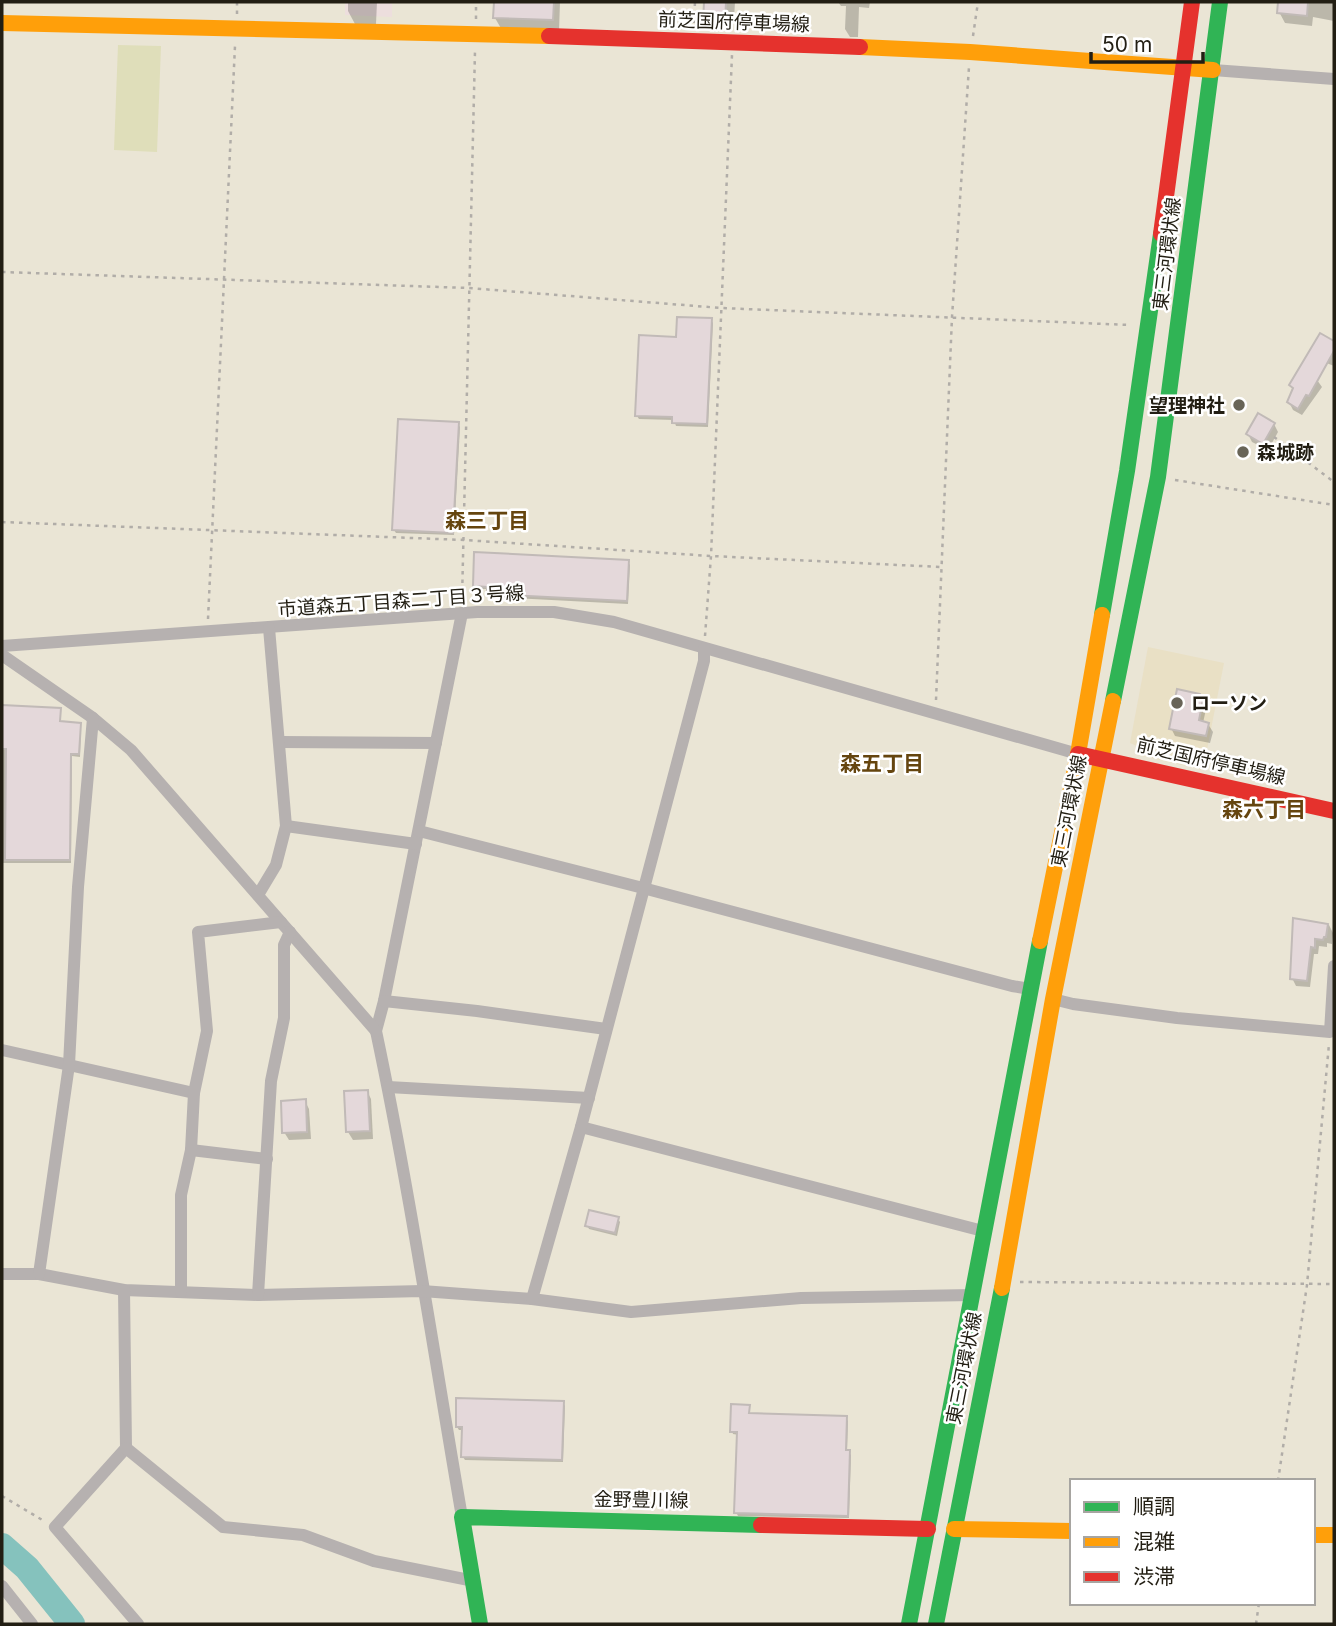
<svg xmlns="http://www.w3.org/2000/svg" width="1336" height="1626" font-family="Inter,'Noto Sans JP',sans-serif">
	<rect width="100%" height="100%" fill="#eae5d5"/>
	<path fill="#e9e0c5" d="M1148 647 1224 663 1203 770 1138 755 1139 747 1130 743Z"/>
	<path fill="#eddedd" d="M345 2H392V17L345 15Z"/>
	<path fill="#dfdeba" d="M118 45 161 46 157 152 114 150Z"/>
	<g fill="#0003">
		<path d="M348 2H377L376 24H355L348 11Z"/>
		<path d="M495 2H592H560L559 31 502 30 495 18Z"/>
		<path d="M706 2H735L734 19 730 18 729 30H710L705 22Z"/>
		<path d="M838 2H870L869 8 859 7 858 37H850L845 29 846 6H841Z"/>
		<path d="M1278 2H1334V21L1313 17 1312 26 1285 23 1277 8Z"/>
		<path d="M711 320 713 323 708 427 676 426 674 420 639 419 637 416 678 338Z"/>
		<path d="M1321 335 1334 342V366L1314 358Z"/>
		<path d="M1317 380 1322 387 1302 415 1293 410 1289 402 1294 391 1291 385Z"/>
		<path d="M458 424 460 427 454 535 396 533 394 530Z"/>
		<path d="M1274 424 1278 432 1268 450 1252 442 1248 434Z"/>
		<path d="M628 562 630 565 628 604 491 597 489 589H477L475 586Z"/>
		<path d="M1199 695 1206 709 1203 723 1208 724 1213 732 1210 743 1175 736 1171 728Z"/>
		<path d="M4 707 60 710 61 723 80 724 81 728 80 757 72 756 71 863H2V742Z"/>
		<path d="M1295 920 1329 925 1333 933 1332 944 1327 943V947L1319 946 1318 954H1314L1310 987 1296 986 1292 978Z"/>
		<path d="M367 1091 371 1099 373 1139 353 1140 348 1132 346 1093Z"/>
		<path d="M305 1101 309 1109 311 1139 289 1140 284 1132Z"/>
		<path d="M618 1219 620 1222 617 1236 589 1229 587 1225Z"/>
		<path d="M563 1403 565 1406 563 1462 465 1460 463 1457V1430H459L457 1427Z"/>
		<path d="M749 1407 750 1415 846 1418 848 1421 847 1451 851 1455 849 1518 738 1516 736 1512 739 1435 733 1434 732 1431Z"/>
	</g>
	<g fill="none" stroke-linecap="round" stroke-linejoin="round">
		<path stroke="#85c2bd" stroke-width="26" d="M2 1546 27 1568 72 1624"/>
	</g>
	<g fill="#e4d8da" stroke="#c1bab7" stroke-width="2">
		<path d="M494 2H554L553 20 493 18Z"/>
		<path d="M704 2H726L725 23 703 22Z"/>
		<path d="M1278 2H1308L1307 16 1277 13Z"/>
		<path d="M677 317 712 318 707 424 672 423V417L635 416 639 335 676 337Z"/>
		<path d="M1320 333 1334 341V351L1309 396 1306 395 1298 409 1287 402 1293 388 1289 385Z"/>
		<path d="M1258 413 1275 423 1263 444 1246 434Z"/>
		<path d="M398 419 459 422 453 533 392 530Z"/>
		<path d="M474 552 629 560 627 601 487 594V587L473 586Z"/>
		<path d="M1177 689 1200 694 1199 699 1203 700 1199 720 1209 723 1206 736 1169 729Z"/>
		<path d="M2 705 61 708 60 721 81 723 79 754H71L70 860H5L6 749H2Z"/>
		<path d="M1293 918 1328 924 1326 937H1324L1323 940 1315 939V948L1311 947 1307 981 1290 979Z"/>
		<path d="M368 1090 370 1131 346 1132 344 1091Z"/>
		<path d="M306 1099 307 1132 282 1133 281 1101Z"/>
		<path d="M589 1210 619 1217 615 1233 585 1226Z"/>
		<path d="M456 1398 564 1401 562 1460 461 1457 462 1427H456Z"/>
		<path d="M731 1404 750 1405 749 1413 847 1416 846 1450H850L848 1516 734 1513 737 1432H730Z"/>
	</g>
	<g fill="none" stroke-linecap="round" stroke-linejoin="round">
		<g stroke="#b1ada8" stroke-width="2.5" stroke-dasharray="3.5 5" stroke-linecap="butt">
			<path d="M237 14V2"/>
			<path d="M476 19V2"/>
			<path d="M694 23 695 2"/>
			<path d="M973 36 978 2"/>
			<path d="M2 272 469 288 721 308 1130 325"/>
			<path d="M1274 437 1334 482"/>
			<path d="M1175 480 1334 505"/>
			<path d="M2 522 464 540 711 556 941 567"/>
			<path d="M462 600 475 51"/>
			<path d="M208 619 235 46"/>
			<path d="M705 636 711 556 732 55"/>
			<path d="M936 700 952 317 969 67"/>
			<path d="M1020 1282 1334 1284"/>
			<path d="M1278 1481 1307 1285 1329 1044"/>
			<path d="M2 1496 44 1521"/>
			<path d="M1256 1624 1259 1603"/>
		</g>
		<g stroke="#b6b1b0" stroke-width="12">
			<path d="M1213 70 1334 79"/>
			<path d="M462 613 384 1001 376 1031C410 1192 434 1355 462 1517"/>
			<path d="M2 646 477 612H554L614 622 1078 754"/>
			<path d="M2 655 93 718 131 750 376 1031"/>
			<path d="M280 742 436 743"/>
			<path d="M286 826 416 844"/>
			<path d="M419 831 643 888 1012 986 1030 989"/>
			<path d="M258 895 276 865 286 826 269 628"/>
			<path d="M1053 999 1073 1004 1177 1018 1330 1032 1334 966"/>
			<path d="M384 1001 477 1011 606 1029"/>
			<path d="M2 1050 194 1093"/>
			<path d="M388 1087 589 1098"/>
			<path d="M581 1127 983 1231"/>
			<path d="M191 1150 267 1159"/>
			<path d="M2 1274H39L124 1290 258 1295 422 1291 532 1299 631 1312 801 1298 972 1295"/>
			<path d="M39 1274 69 1065 78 887 93 718"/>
			<path d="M124 1290 126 1448 55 1527 138 1624"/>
			<path d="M181 1292V1195L191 1150 194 1093 207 1031 198 932 281 922"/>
			<path d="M258 1295 271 1081 284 1018V945L290 932"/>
			<path d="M532 1299 581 1127 704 661V649"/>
			<path d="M126 1448 223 1527 303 1535 374 1561 474 1581"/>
			<path d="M2 1586 32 1624"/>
		</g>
		<g stroke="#30b455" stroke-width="16">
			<path d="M1102 615 1127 471 1161 234"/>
			<path d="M1113 701 1158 477 1220 2"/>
			<path d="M480 1624 462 1517 761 1525"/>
			<path d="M909 1624 1040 941"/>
			<path d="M936 1624 1002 1288"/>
		</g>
		<g stroke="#ff9f0a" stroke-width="16">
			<path d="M2 23 549 36"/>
			<path d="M860 47 970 52 1213 70"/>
			<path d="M1040 941 1078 754 1102 615"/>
			<path d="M1002 1288 1053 999 1113 701"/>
			<path d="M954 1529 1072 1531"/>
			<path d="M1313 1535H1334"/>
		</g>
		<g stroke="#e5322d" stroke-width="16">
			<path d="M549 36 860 47"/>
			<path d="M1161 234 1192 2"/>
			<path d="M1078 754 1334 811"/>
			<path d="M761 1525 928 1529"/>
		</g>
	</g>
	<g fill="#686457" stroke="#fff" stroke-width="2.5">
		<circle cx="1239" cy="405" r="7"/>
		<circle cx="1243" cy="452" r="7"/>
		<circle cx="1177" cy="703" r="7"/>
	</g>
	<g text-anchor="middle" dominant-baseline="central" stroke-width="5" stroke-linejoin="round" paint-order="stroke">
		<g font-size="19" fill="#221e13" stroke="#fff">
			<text transform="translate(734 22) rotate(2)">前芝国府停車場線</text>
			<text transform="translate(1167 254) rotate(-83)">東三河環状線</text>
			<text transform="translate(401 601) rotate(-4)">市道森五丁目森二丁目３号線</text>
			<text transform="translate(1211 761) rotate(13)">前芝国府停車場線</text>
			<text transform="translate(1069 811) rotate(-79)">東三河環状線</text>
			<text transform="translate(964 1368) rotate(-79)">東三河環状線</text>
			<text transform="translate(641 1500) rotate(1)">金野豊川線</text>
		</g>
		<g font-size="19" font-weight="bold" fill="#221e13" stroke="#fff" text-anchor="start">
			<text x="1225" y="405" text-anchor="end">望理神社</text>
			<text x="1257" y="452">森城跡</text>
			<text x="1191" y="703">ローソン</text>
		</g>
		<g font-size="21" font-weight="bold" fill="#65450f" stroke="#fff">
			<text x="487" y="520">森三丁目</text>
			<text x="882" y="763">森五丁目</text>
			<text x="1264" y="809">森六丁目</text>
		</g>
	</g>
	<rect width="1336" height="1626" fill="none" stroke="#221e13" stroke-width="7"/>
	<rect x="1070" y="1479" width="245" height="126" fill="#ffffff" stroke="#a7a5a1" stroke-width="2"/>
	<rect x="1084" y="1502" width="35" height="10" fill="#30b455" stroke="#a7a5a1" stroke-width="2"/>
	<text x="1133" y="1514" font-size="21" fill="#221e13">順調</text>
	<rect x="1084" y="1537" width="35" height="10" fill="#ff9f0a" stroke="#a7a5a1" stroke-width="2"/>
	<text x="1133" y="1549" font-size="21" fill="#221e13">混雑</text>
	<rect x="1084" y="1572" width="35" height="10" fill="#e5322d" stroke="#a7a5a1" stroke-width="2"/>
	<text x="1133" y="1584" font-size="21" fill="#221e13">渋滞</text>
	<path d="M1091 52v10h112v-10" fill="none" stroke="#221e13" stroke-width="3.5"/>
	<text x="1102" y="52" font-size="21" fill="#221e13" stroke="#ffffff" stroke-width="5" paint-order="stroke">50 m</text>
</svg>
